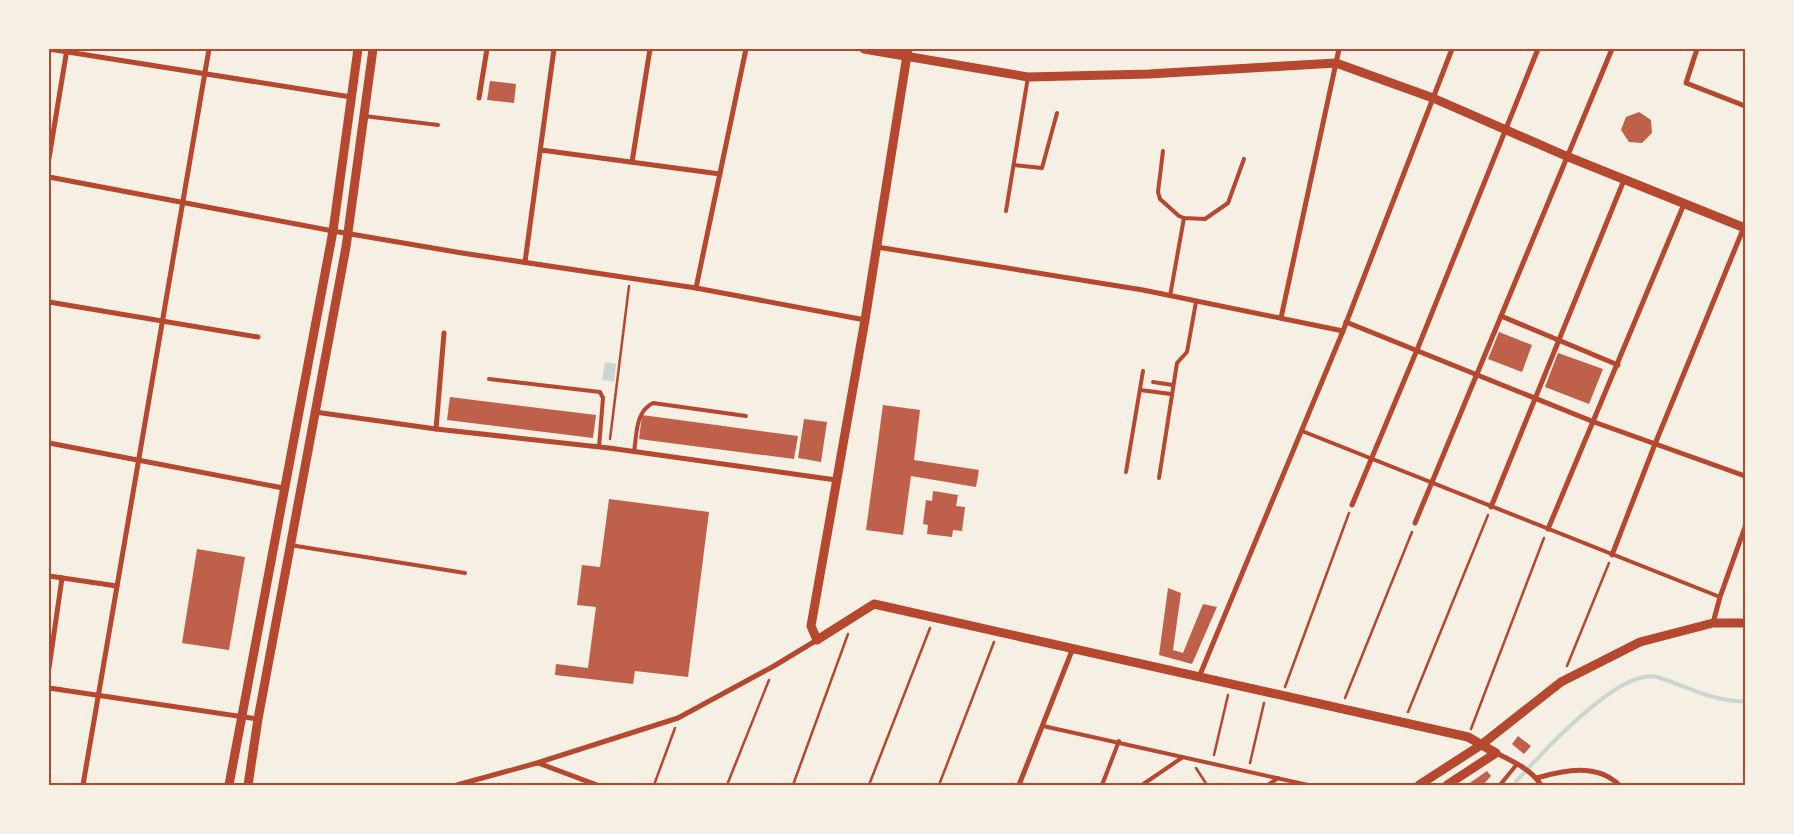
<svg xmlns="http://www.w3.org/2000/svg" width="1794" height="834" font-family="Mulish,sans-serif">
	<rect width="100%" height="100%" fill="#f6efe4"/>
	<path fill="#c9d6d2" d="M605 362 616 364 614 382 602 380Z"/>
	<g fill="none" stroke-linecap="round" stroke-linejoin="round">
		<path stroke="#c9d6d2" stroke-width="4" d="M1513 785C1537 758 1619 667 1657 677 1684 685 1716 703 1745 701"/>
	</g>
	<g fill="#bf614a">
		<path d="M490 81 516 84 514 103 487 100Z"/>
		<path d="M1639 112 1651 120 1652 133 1642 143 1629 142 1621 130 1626 117Z"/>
		<path d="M1499 332 1532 345 1522 372 1488 359Z"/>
		<path d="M1558 353 1603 369 1589 404 1545 387Z"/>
		<path d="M450 397 596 415 593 438 447 420Z"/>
		<path d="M883 405 920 410 914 460 979 470 976 487 911 476 903 535 866 530Z"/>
		<path d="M642 415 798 436 794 459 639 439Z"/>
		<path d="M804 419 827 422 821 462 798 458Z"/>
		<path d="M933 491 958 495 956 506 965 507 962 531 953 530 952 537 927 534 928 525 923 524 926 500 932 501Z"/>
		<path d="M609 499 709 512 688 677 635 671 633 684 555 675 556 664 588 668 596 607 577 605 582 565 600 567Z"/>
		<path d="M197 549 245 557 229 650 182 643Z"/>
		<path d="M1168 588 1181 593 1173 650 1183 653 1203 604 1217 607 1192 664 1159 655Z"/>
		<path d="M1518 736 1531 746 1524 754 1512 744Z"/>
		<path d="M1487 771 1491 776 1483 785H1467Z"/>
	</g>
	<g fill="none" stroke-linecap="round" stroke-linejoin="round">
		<g stroke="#b5482f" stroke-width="2.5">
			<path d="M610 439 629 286"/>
			<path d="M1567 666 1609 563"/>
			<path d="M1285 687 1349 513"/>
			<path d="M1345 698 1412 532"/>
			<path d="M1408 712 1488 515"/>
			<path d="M1471 729 1544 538"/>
			<path d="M1214 755 1228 695"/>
			<path d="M1250 763 1264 703"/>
			<path d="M1196 768 1207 785"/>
			<path d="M654 785 675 728"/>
			<path d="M727 785 769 680"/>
			<path d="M793 785 848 634"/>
			<path d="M869 785 930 628"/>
			<path d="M939 785 994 642"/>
		</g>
		<g stroke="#b5482f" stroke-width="4">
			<path d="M364 116 438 125"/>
			<path d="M1163 151 1158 192 1160 199 1179 216 1184 218 1205 219 1228 203 1244 159"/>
			<path d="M1014 165 1042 168 1057 113"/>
			<path d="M1006 211 1028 77"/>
			<path d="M1170 296 1184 218"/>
			<path d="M489 379 600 392 603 398 599 447"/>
			<path d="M1153 382 1173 385"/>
			<path d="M1140 390 1171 394"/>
			<path d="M1302 431 1720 597"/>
			<path d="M634 452C637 434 635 412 653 403L746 416"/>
			<path d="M1126 472 1143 371"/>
			<path d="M1159 478 1177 363 1187 352 1196 302"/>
			<path d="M290 545 465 573"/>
			<path d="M1043 726 1308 785"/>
			<path d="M1102 785 1119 741"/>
			<path d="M1142 785 1183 757"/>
			<path d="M1268 785 1278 778"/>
			<path d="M1500 785 1517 764"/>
		</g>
		<g stroke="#b5482f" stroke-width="5">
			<path d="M49 49 351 97"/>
			<path d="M1697 49 1686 83 1745 106"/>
			<path d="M479 98 487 49"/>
			<path d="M541 150 720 174"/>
			<path d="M49 158 67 49"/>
			<path d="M632 162 650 49"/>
			<path d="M49 177 333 231 462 253 696 288 865 320"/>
			<path d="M877 247 1143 290 1343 331"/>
			<path d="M525 262 554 49"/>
			<path d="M696 288 746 49"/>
			<path d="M49 302 258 337"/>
			<path d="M1501 316 1618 365"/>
			<path d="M1281 318 1339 49"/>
			<path d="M1346 322 1594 422 1745 476"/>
			<path d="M315 412 436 429 609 448 836 480"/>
			<path d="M436 429 444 333"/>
			<path d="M49 443 283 488"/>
			<path d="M1352 505 1417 350 1538 49"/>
			<path d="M1491 507 1624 180"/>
			<path d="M1415 523 1612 49"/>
			<path d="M1548 529 1684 204"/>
			<path d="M1612 555 1655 444 1744 227"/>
			<path d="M49 576 117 586"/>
			<path d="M1713 623 1720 597 1745 527"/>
			<path d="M49 668 62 578"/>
			<path d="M1199 677 1343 331 1452 49"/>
			<path d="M49 688 258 719"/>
			<path d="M1496 753C1512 761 1531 769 1541 785"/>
			<path d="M538 763 597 785"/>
			<path d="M1537 778C1564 770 1597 763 1619 785"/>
			<path d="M83 785 209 49"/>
			<path d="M457 785 537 763 678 718 774 666 817 640"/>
			<path d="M1019 785 1073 648"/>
		</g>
		<g stroke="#b5482f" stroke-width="9">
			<path d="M864 49 1028 77 1149 74 1336 63 1433 98 1566 156 1745 228"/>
			<path d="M908 49 865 320 811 626 817 640 874 604 1468 737 1496 753 1447 785"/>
			<path d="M229 785 333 231 358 49"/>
			<path d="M248 785 258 719 346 247 373 49"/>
			<path d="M1419 785 1481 745 1561 682 1640 642 1713 623H1745"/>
		</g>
	</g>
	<rect width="1794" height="834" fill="none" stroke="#f6efe4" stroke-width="100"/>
	<rect x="50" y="50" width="1694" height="734" fill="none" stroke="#b5482f" stroke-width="2"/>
</svg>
